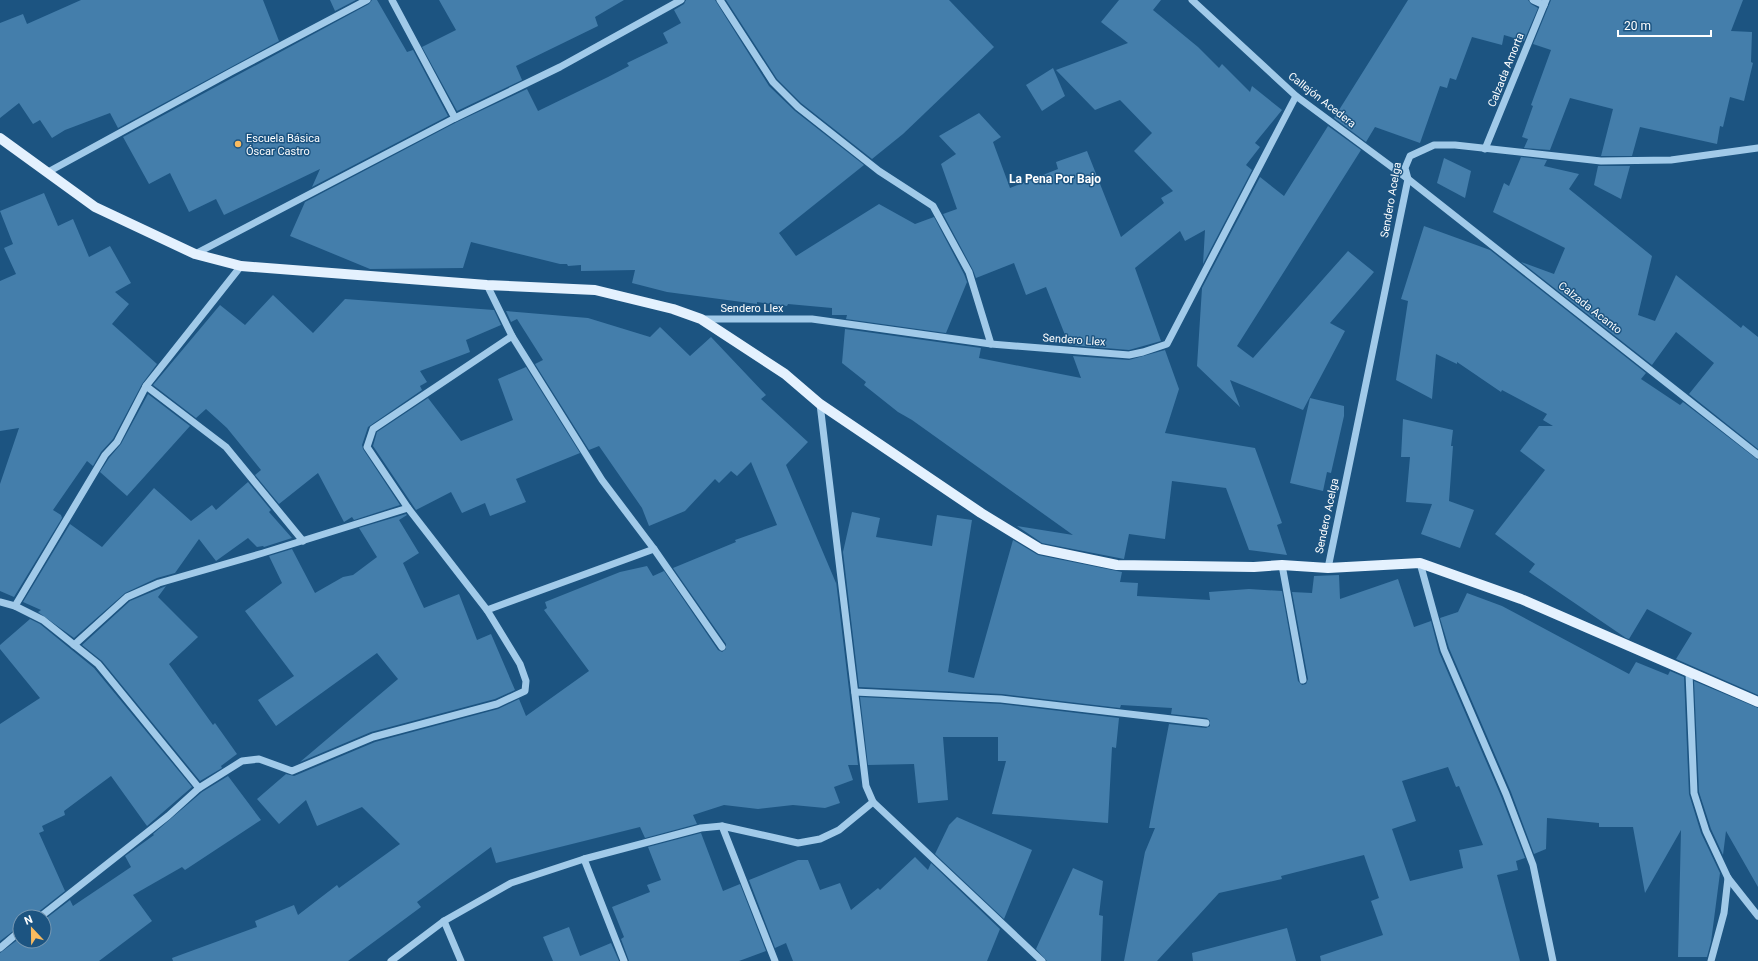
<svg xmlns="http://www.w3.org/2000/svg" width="1758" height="961" font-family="Roboto,sans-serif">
	<rect width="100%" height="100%" fill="#1c5481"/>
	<g fill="#447eab" fill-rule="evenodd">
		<path d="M81 0H263L279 41 118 128 110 113 65 130 52 138 40 120 33 124 19 103 0 118V23L23 14 27 24Z"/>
		<path d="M330 0H356L335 11Z"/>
		<path d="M372 0H377L407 52 413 50 448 116 312 187 320 169 224 215 216 199 189 212 170 173 149 184 123 137 369 4Z"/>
		<path d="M439 0H624L595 17 598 26 516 66 522 80 457 111 422 47 456 30Z"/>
		<path d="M686 0H715L769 86 795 111 864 165 779 233 796 256 879 204 915 224 934 217 964 274 967 282 946 333 846 319 847 315H832V308L788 304 787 306 757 302V304L667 292 632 283 635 270 581 271V265L568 266 567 264H560L471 242 463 268 370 269 290 236 305 202 457 122 527 89 538 111 608 77 629 66 627 63 668 43 663 33 681 23 674 10 684 4Z"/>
		<path d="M726 0H949L994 47 903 134 872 159 801 103 777 79Z"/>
		<path d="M1119 0H1161L1153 10 1198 47 1219 68 1222 64 1250 92 1252 86 1282 110 1255 143 1260 147 1246 165 1252 170 1203 264 1205 230 1185 241 1180 231 1135 268 1161 341 1129 350 1069 345 1046 287 1026 295 1014 263 976 278 973 270 943 214 957 209 941 164 956 154 939 136 979 113 1001 137 993 142 1010 188 1058 169 1056 162 1087 151 1121 237 1164 203 1161 198 1173 191 1134 151 1152 133 1120 100 1095 110 1056 70 1128 43 1101 22Z"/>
		<path d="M1408 0H1528L1531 4 1538 8 1524 41 1504 35 1502 45 1472 37 1456 80 1450 78 1447 88 1440 86 1420 143 1375 127 1366 142 1334 118Z"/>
		<path d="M1551 0H1743L1731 31 1752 32 1751 62 1753 63 1744 101 1730 97 1723 127 1720 126 1717 144 1640 127 1632 156H1601L1613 109 1570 98 1550 150 1524 148 1528 139 1522 137 1533 106 1531 105 1551 50 1533 44Z"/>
		<path d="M1053 68 1065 96 1042 111 1026 85Z"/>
		<path d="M1328 126 1361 150 1237 346 1253 358 1348 251 1374 272 1330 323 1345 331 1303 410 1230 380 1240 407 1197 366 1202 288 1260 177 1284 196Z"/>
		<path d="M1521 157 1547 160 1544 166 1579 174 1569 189 1652 256 1638 315 1655 321 1676 275 1741 328 1743 325 1758 337V449L1689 394 1714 363 1676 332 1652 365 1521 262 1554 274 1565 248 1493 212 1504 183 1509 186Z"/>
		<path d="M1444 158 1471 171 1465 198 1437 183Z"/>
		<path d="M1598 166H1630L1621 199 1594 185Z"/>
		<path d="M44 193 58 226 73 219 89 257 110 246 131 283 115 292 129 304 112 324 157 364 142 384 113 439 101 452 93 466 87 461 53 510 61 515 62 518 14 597 0 591V484L19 428 0 431V281L16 274 4 248 13 244 0 211Z"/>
		<path d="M1424 226 1490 250 1646 373 1641 379 1680 405 1683 402 1758 460V695L1676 659 1692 633 1647 609 1629 639 1626 638 1529 572 1535 564 1495 534 1545 470 1520 451 1539 426H1553L1543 420 1547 414 1502 390 1501 392 1457 362V364L1436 354 1432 399 1396 380 1408 301 1401 299Z"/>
		<path d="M273 295 313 333 345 299 494 310 501 325 466 340 470 352 420 371 427 382 420 386 422 390 368 427 362 445 363 449 400 505 354 520 352 517 344 522 318 473 279 504 255 475 261 470 227 428 206 409 196 418 153 385 220 305 245 325Z"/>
		<path d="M506 311 588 318 650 337 660 327 690 356 711 337 766 395 761 399 808 442 786 465 836 583V581L858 765H848L853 780 834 787 840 803 825 808 793 805 758 809 724 805 693 815 697 824 645 838 640 827 496 863 491 847 417 902 421 907 348 961H173L172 958 257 927 255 921 294 905 298 915 337 885 339 888 400 844 362 807 317 826 306 800 279 824 257 799 286 774 294 776 375 742 498 709 519 699 526 716 589 671 544 610 547 608 545 602 620 572 647 566 653 576 664 571 718 650 722 652 726 649V644L673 568 736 542 735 540 777 525 751 462 737 476 731 471 719 483 715 479 685 511 649 526 642 508 599 446 589 450 535 364 543 360 517 319 511 322Z"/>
		<path d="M845 329 981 348 979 358 1081 378 1073 356 1129 360 1165 350 1179 389 1165 433 1255 448 1282 523 1277 525 1287 555 1249 550 1226 488 1172 481 1165 539 1129 534 1124 559 1042 543 1017 526 1073 535 912 420 898 412 864 385 866 382 842 363Z"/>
		<path d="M526 367 580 453 516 479 526 502 490 516 485 503 462 513 451 492 416 510 373 446 377 432 428 398 461 441 513 420 498 379Z"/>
		<path d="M148 394 190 426 127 496 100 472 109 458 121 444Z"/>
		<path d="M1310 398 1344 406V416L1331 473 1327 472 1323 491 1290 483Z"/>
		<path d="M1403 419 1453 430 1451 446H1453L1449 501 1474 510 1460 548 1421 534 1432 504 1406 502 1410 457H1401Z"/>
		<path d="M248 482 271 510 269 512 292 538 264 547 263 546 257 547 248 538 216 561 199 539 175 573 157 578 125 593 74 638 38 612 41 610 23 602 70 524 102 547 154 488 191 521 212 505 216 510Z"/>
		<path d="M852 512 880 518 876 537 932 546 937 515 972 520 948 672 974 678 1013 540 1038 555 1122 572 1120 582 1138 583 1137 596 1210 600 1209 592 1249 589 1282 591 1298 681 1302 685 1306 684 1308 679 1292 592 1312 593 1314 576 1339 575 1340 599 1398 579 1414 627 1431 621 1439 652 1501 796 1525 858 1516 861 1518 870 1497 875 1520 961H1321L1320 956 1383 935 1371 901 1379 898 1364 855 1281 876 1282 879 1219 893 1157 961H1124L1145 852 1155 828H1149L1169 724 1206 728 1210 726V721L1207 718 1171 714 1172 708 1121 705 1120 708 1002 694 859 687 843 552ZM1448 767 1456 787 1459 786 1483 845 1459 850 1463 868 1410 881 1392 829 1416 821 1402 781Z"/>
		<path d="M406 514 407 515 399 520 419 553 403 563 424 608 459 594 477 640 491 634 515 690 495 699 371 732 300 762 398 679 377 653 276 726 258 700 294 676 245 611 282 583 269 556 292 549 315 593 343 577 353 575 377 557 359 528Z"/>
		<path d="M166 586 158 597 198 637 169 664 213 725 215 723 237 754 221 766 222 768 200 781 102 661 82 645 130 601Z"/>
		<path d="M1467 593 1502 606 1629 674 1636 662 1668 675 1670 671 1684 677 1689 794 1701 833 1720 873 1711 942 1707 957H1678L1681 830 1645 893 1633 827H1599V823L1547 818 1546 849 1534 854 1511 792 1449 648 1440 618 1458 612Z"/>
		<path d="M30 619 40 624 94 668 192 787 147 826 111 776 64 811 65 815 42 826 44 831 39 833 65 891 37 913 35 917H20V926L0 941V724L40 698 0 649V645Z"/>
		<path d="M1694 681 1758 708V887L1726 831 1723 855 1711 829 1699 792Z"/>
		<path d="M860 697 1001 704 1119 718 1116 748 1112 747 1108 823 992 814 1006 761H998V737H943L948 800 918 803 914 764 868 765Z"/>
		<path d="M228 776 261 820 185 870 182 867 133 895 152 921 99 961H0V953L20 938V941H44V920L70 900 73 906 131 867 125 856 154 835 153 834 202 792Z"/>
		<path d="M957 817 1032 850 1004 919 935 854 949 825Z"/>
		<path d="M701 833 723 891 740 884 766 951 739 961H629L621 939 624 937 612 907 650 892 647 885 661 880 648 847Z"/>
		<path d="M915 857 928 870 931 863 1000 929 987 961H793L786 943 775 948 749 880 798 860H808L820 890 840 883 851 910 878 888 880 890Z"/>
		<path d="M1073 868 1103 881 1099 915 1103 916 1101 961H1047L1036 949Z"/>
		<path d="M569 927 580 956 611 943 619 961H553L543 937Z"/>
		<path d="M1287 928 1296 961H1193L1192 953Z"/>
	</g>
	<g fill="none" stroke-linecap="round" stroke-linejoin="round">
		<g stroke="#a1cae9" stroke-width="7">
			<path d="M392 0 455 118"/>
			<path d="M720 0 773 82 798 107 879 171 933 206 969 272 991 344"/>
			<path d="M1192 0 1296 96 1408 179 1758 455"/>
			<path d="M1533 0 1544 5"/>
			<path d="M1485 149 1546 0"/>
			<path d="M48 172 231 72 367 0"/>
			<path d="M195 254 455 118 560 67 681 0"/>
			<path d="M487 285 512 336 602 480 654 549 722 647"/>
			<path d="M701 319H812L991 344 1129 355 1143 352 1167 344 1296 96"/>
			<path d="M146 386 226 447 303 541"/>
			<path d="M1420 563 1444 650 1506 794 1533 865 1553 961"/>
			<path d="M1282 565 1303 680"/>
			<path d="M1328 568 1408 179 1405 168 1410 156 1434 145H1455L1601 161 1671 160 1758 148"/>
			<path d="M0 602 15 606 43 620 98 664 199 788"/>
			<path d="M15 606 105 455 117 442 146 386 241 266"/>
			<path d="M487 610 654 549"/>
			<path d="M74 645 127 597 159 583 263 553 408 508"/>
			<path d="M1689 673 1694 793 1706 831 1728 878 1758 916"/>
			<path d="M855 692 1001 699 1206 723"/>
			<path d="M873 802 1042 961"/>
			<path d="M722 826 775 961"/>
			<path d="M584 859 624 961"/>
			<path d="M40 917 168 816 199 788 242 761 259 759 292 771 373 737 497 704 525 691 526 681 520 664 487 610 408 508 367 447 373 429 512 336"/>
			<path d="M444 921 461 961"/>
			<path d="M0 948 20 931"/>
			<path d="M391 961 444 921 511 883 584 859 701 828 722 826 798 843 820 839 839 830 873 802 866 786 820 404"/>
			<path d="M1711 961 1724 913 1728 878"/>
		</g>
		<path stroke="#e4f1fe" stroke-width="10" d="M0 138 95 207 195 254 241 266 487 285 595 290 673 309 701 319 785 374 820 404 981 513 1040 549 1117 565 1254 567 1282 565 1328 568 1420 563 1521 599 1758 702"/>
	</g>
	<circle fill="#fabb5f" stroke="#1c5481" stroke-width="1.5" cx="238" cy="144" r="4"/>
	<g text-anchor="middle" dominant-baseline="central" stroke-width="3" stroke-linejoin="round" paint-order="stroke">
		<g font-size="11" fill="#fff" stroke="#1c5481">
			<text transform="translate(1506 70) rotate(-68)">Calzada Amorta</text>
			<text transform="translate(1322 100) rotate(38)">Callejón Acedera</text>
			<text transform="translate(1391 200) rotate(-80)">Sendero Acelga</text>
			<text x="752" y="308">Sendero Llex</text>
			<text transform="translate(1590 308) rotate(38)">Calzada Acanto</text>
			<text transform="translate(1074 340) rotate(4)">Sendero Llex</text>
			<text transform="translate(1327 516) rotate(-78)">Sendero Acelga</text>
		</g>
		<g font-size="11" fill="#fff" stroke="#1c5481" text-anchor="start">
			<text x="246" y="138">Escuela Básica<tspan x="246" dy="13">Óscar Castro</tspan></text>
		</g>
		<g font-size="12" font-weight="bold" fill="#fff" stroke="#1c5481">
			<text x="1055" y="179">La Pena Por Bajo</text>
		</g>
	</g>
	<g transform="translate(32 929) rotate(338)"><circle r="19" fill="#1c5481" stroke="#7798b3"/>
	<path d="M0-3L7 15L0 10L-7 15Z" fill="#fabb5f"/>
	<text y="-6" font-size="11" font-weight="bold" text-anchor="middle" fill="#ffffff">N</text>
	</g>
	<path d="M1618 30v6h93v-6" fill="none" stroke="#ffffff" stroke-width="2"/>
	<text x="1624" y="30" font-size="12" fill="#ffffff" stroke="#1c5481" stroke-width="3" paint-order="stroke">20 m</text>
</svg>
